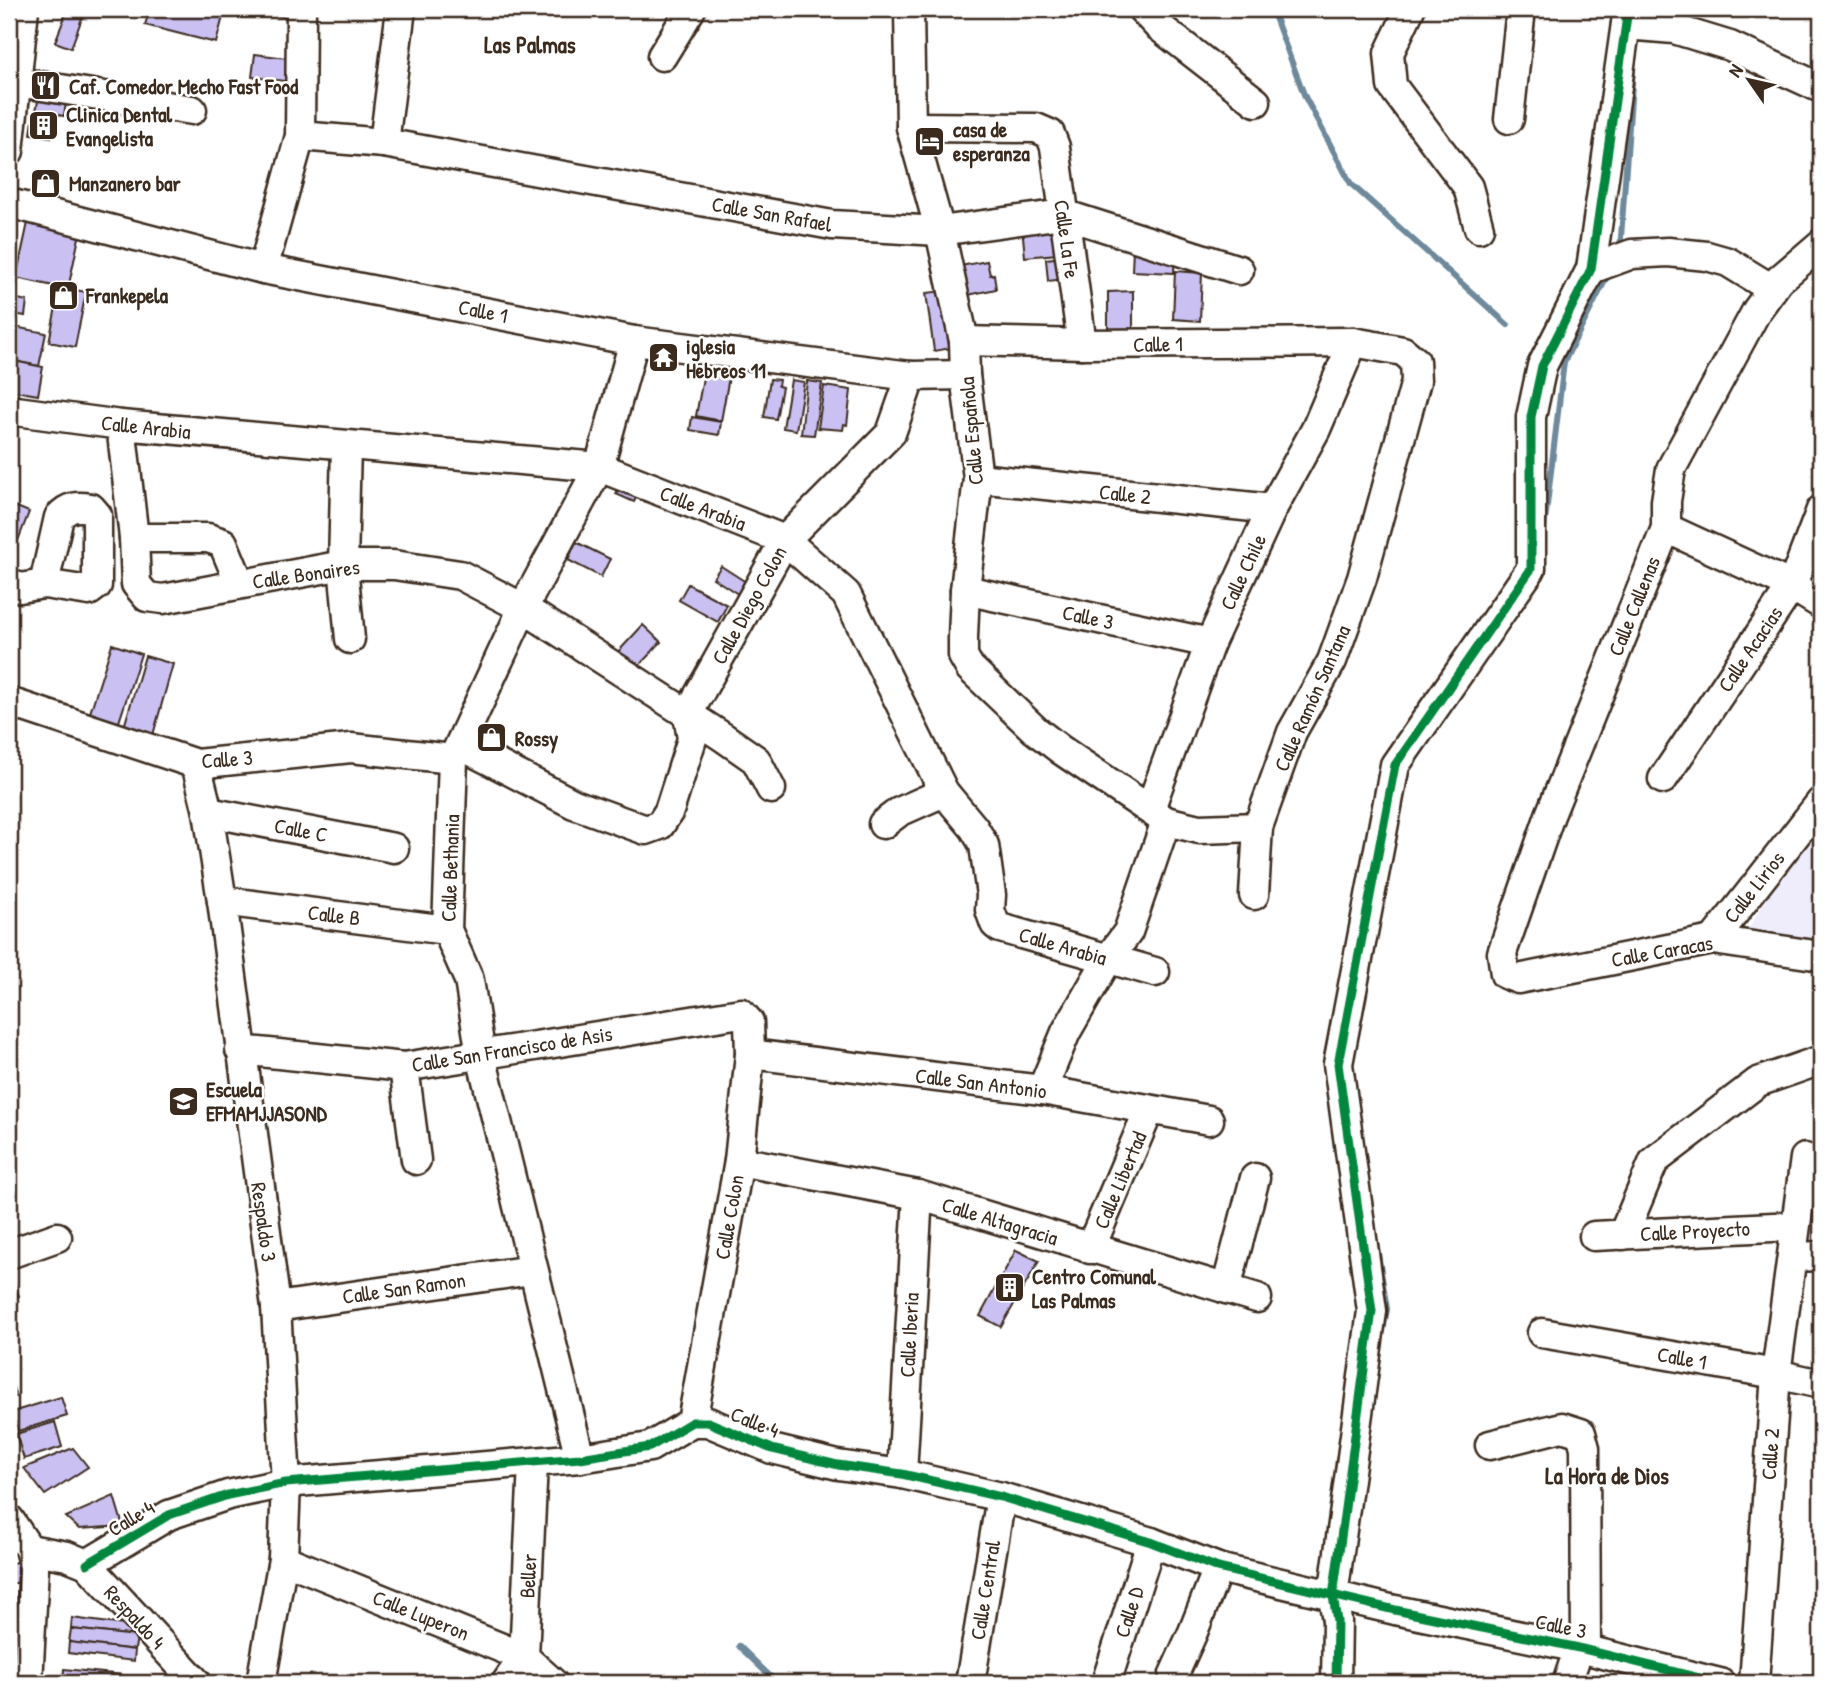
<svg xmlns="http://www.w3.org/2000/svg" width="1830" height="1692" font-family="'Patrick Hand',sans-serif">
	<rect width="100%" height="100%" fill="#fff"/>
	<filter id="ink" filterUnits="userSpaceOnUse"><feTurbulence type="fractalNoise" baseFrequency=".0143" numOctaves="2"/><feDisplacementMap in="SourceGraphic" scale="14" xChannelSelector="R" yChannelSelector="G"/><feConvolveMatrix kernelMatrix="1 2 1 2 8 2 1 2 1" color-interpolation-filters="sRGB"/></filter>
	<g filter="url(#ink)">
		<path fill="#efecfb" d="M1821 825V943L1746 933 1775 884Z"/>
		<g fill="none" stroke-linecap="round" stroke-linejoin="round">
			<g stroke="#6e899b" stroke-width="6">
				<path d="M1269 9 1274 15 1305 97 1351 184 1508 325"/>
				<path d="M1620 251 1633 70"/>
				<path d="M1544 530 1564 362 1609 273"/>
				<path d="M1376 1241 1387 1309 1383 1331"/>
				<path d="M739 1646 777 1683"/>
			</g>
		</g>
		<g fill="#cac0f2" stroke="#3b2a1e" stroke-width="2">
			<path d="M68 9 85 10 71 48 55 42Z"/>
			<path d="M150 9 187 10 225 9 216 43 145 25Z"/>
			<path d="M244 9H292L290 18 244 11Z"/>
			<path d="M255 54 295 59 292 82 252 77Z"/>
			<path d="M40 91 67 96 64 116 36 111Z"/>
			<path d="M34 115 54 118 51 137 31 134Z"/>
			<path d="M29 218 81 228 68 289 16 278Z"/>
			<path d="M1053 222 1057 254 1025 257 1022 226Z"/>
			<path d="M1133 249 1175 251 1174 273 1132 271Z"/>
			<path d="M1063 257 1065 279 1048 281 1046 259Z"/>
			<path d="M987 261 990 275 994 274 996 289 968 295 966 286 959 288 955 267Z"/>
			<path d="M1175 271 1202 273 1200 321 1173 319Z"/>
			<path d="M60 287 86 292 75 347 49 342Z"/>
			<path d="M943 291 951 348 934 351 926 293Z"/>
			<path d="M1133 291V331H1108V292Z"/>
			<path d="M9 297 27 301 25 316 9 313Z"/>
			<path d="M9 326 46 333 39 366 9 360Z"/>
			<path d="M9 360 43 367 38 395 9 390Z"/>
			<path d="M704 372 729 377 721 421 696 416Z"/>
			<path d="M770 379 779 380 778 386 782 387 776 419 764 417Z"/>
			<path d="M791 380 804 382 796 430 783 428Z"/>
			<path d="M807 381 822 383 814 435 801 434Z"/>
			<path d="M824 386 851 390 847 425 844 424 843 430 818 428Z"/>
			<path d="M692 417 721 422 719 435 690 430Z"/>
			<path d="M621 482 639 491 634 502 616 494Z"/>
			<path d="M12 505 29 512 9 564V513Z"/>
			<path d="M576 542 610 559 601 577 568 560Z"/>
			<path d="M721 566 752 586 744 598 713 578Z"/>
			<path d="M688 584 727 605 718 622 679 600Z"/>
			<path d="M643 625 661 642 634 671 616 654Z"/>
			<path d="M112 644 141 654 118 725 89 716Z"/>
			<path d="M145 656 173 664 153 735 124 727Z"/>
			<path d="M1016 1250 1039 1261 1001 1327 980 1316Z"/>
			<path d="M9 1268 19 1296 9 1300Z"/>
			<path d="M9 1375 16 1397 9 1398Z"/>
			<path d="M61 1397 67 1416 18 1431 12 1412Z"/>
			<path d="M55 1422 62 1447 24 1459 16 1434Z"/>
			<path d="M73 1448 88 1467 45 1495 24 1468Z"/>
			<path d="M114 1496 123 1526 79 1529 66 1517Z"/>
			<path d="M25 1559 26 1583H10L9 1564Z"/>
			<path d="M72 1618 124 1625 137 1636 71 1629Z"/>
			<path d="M71 1629 137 1636 135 1650 69 1642Z"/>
			<path d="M69 1642 135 1650 134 1661 68 1653Z"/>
			<path d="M9 1652 27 1653V1672H9Z"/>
			<path d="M64 1669 122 1675 121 1683H63Z"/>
		</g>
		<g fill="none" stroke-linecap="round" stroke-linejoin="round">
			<defs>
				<g id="minor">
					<path d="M1142 9 1157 25 1256 102"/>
					<path d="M1410 9 1389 53 1392 86 1468 187 1479 228"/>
					<path d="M909 10 911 127 940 231 964 341 965 375 978 478 965 590 963 637V656L970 668 1035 730 1061 750 1166 821 1199 829 1258 827"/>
					<path d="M1626 25 1674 29 1730 46 1821 88"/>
					<path d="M662 56 691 9"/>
					<path d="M17 82 192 110"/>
					<path d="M1509 119 1521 9"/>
					<path d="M911 127 1036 128 1050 134 1055 147 1082 344"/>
					<path d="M300 136 384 143 832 225 940 231 1063 214 1239 270"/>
					<path d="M384 143 401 9"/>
					<path d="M9 151 24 9"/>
					<path d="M9 203 263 269 634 341 911 376 965 375"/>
					<path d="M1821 244 1779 280 1757 310 1671 469 1666 501V528L1550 815 1502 953 1505 974 1518 979 1713 940 1821 956"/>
					<path d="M263 269 300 136 301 9"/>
					<path d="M1591 269 1632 254 1668 252 1707 256 1728 262 1772 289"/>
					<path d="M964 341 1082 344 1353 342 1403 351 1415 361 1416 381 1362 578 1332 661 1292 732 1258 827 1254 895"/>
					<path d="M9 410 121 425 599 467 785 540 846 594 944 792 974 828 984 845 991 895 990 910 995 924 1000 928 1155 972"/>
					<path d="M121 425 134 538 136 584 147 597 163 599 343 565H394L460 575 523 608 723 737 756 760 771 789"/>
					<path d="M346 446 343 565 350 639"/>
					<path d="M978 478 1272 509"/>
					<path d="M1666 528 1792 586 1821 604"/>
					<path d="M134 538H208L223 543 240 584"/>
					<path d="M9 583 20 588 44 584 89 591 97 585V515L91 508C77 506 69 506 59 517L44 584"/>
					<path d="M965 590 1210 643"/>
					<path d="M9 702 196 764 351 748 453 759"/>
					<path d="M460 745 574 804 646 830 660 825 669 811 692 739 688 714 785 540 891 433 911 376"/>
					<path d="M196 764 208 812 222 901 276 1307 286 1483 283 1559 261 1683"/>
					<path d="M1663 779 1792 586 1821 510"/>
					<path d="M1150 809 1210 643 1272 509 1316 429 1353 342"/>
					<path d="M208 812 394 848"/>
					<path d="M883 824 899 812 944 792"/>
					<path d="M222 901 447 930"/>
					<path d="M1713 940 1821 802"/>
					<path d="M240 1050 404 1067 741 1013 749 1022 750 1054 739 1161 692 1422"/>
					<path d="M750 1054 1042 1090 1209 1120"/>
					<path d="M404 1067 416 1160"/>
					<path d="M1042 1090 1066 1032 1108 959 1128 932 1166 821"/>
					<path d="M739 1161 918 1195 1257 1298"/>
					<path d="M1623 1235 1654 1161 1758 1082 1821 1060"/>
					<path d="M1594 1236 1795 1226"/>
					<path d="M1090 1249 1149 1110"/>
					<path d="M9 1254 57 1237"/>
					<path d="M1793 1257 1821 1256"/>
					<path d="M1226 1289 1255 1178"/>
					<path d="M276 1307 532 1270"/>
					<path d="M1542 1333 1776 1374 1821 1384"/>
					<path d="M1490 1445 1562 1427 1581 1433 1585 1448 1586 1649"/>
					<path d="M580 1458 481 1056 469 980 447 930 453 759 523 608 599 467 634 341"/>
					<path d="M902 1474 918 1195"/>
					<path d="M9 1519 29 1549 34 1567 28 1683"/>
					<path d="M29 1549 67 1556 87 1564 197 1683"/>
					<path d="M283 1559 524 1657 553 1683"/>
					<path d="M87 1564 169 1515 228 1495 286 1483 580 1458 650 1447 692 1422H708L772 1449 838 1465 902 1474 1001 1497 1151 1542 1218 1568 1395 1610 1579 1648 1720 1683"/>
					<path d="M506 1683 524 1657 533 1463"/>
					<path d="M970 1683 1001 1497"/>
					<path d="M1106 1683 1151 1542"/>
					<path d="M1173 1683 1174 1674 1193 1632 1218 1568"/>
					<path d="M1336 1683 1337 1621 1333 1596 1372 1311 1338 1064 1395 765 1531 569V417L1542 366 1591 269 1628 9"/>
					<path d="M1567 1683 1579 1648"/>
					<path d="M1754 1683 1776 1374 1805 1158"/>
				</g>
			</defs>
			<use href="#minor" stroke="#3b2a1e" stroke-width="33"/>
			<use href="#minor" stroke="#fff" stroke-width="28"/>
			<defs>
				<g id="cycleway">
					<path d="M87 1564 169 1515 228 1495 286 1483 580 1458 650 1447 692 1422H708L772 1449 838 1465 902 1474 1001 1497 1151 1542 1218 1568 1395 1610 1579 1648 1720 1683"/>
					<path d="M1336 1683 1337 1621 1333 1596 1372 1311 1338 1064 1395 765 1531 569V417L1542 366 1591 269 1628 9"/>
				</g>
			</defs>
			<use href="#cycleway" stroke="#fff" stroke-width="13"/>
			<use href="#cycleway" stroke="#00873e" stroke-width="9"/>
		</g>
	</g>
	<defs>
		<symbol id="restaurant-square" viewBox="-11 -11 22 22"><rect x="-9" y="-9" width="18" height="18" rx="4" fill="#3b2a1e" stroke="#fff"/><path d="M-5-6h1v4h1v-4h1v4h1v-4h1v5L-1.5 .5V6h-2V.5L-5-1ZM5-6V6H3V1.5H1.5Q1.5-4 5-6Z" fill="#fff"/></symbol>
		<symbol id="building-square" viewBox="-11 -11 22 22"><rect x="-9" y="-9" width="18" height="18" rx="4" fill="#3b2a1e" stroke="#fff"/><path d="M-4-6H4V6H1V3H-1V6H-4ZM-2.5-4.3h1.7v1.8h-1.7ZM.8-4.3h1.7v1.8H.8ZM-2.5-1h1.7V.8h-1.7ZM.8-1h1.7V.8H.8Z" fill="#fff"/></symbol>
		<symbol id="hotel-square" viewBox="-11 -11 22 22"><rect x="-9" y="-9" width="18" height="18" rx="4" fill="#3b2a1e" stroke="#fff"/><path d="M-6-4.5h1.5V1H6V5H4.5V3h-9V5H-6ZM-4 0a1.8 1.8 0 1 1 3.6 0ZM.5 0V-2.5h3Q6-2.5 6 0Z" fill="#fff"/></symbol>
		<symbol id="shop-square" viewBox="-11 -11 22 22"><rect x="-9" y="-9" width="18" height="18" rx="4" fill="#3b2a1e" stroke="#fff"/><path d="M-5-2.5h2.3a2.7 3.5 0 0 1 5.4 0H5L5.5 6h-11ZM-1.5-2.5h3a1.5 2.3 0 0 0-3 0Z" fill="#fff"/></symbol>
		<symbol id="temple-square" viewBox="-11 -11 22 22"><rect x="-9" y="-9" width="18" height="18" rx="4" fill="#3b2a1e" stroke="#fff"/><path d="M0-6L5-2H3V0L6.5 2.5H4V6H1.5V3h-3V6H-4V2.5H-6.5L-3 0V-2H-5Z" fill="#fff"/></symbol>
		<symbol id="school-square" viewBox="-11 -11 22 22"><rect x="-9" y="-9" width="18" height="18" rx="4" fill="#3b2a1e" stroke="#fff"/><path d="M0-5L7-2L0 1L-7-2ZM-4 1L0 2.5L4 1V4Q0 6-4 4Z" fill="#fff"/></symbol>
	</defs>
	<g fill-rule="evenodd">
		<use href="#restaurant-square" x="28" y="68" width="35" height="35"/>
		<use href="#building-square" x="26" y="108" width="35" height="35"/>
		<use href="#hotel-square" x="912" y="124" width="35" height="35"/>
		<use href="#shop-square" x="28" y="166" width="35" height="35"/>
		<use href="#shop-square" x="46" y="278" width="35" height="35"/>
		<use href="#temple-square" x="646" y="340" width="35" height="35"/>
		<use href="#shop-square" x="474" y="720" width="35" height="35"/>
		<use href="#school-square" x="166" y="1084" width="35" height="35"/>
		<use href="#building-square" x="992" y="1270" width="35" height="35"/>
	</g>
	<g text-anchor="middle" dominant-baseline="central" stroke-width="5" stroke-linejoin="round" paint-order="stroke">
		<g font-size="21" font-weight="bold" fill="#3b2a1e" stroke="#fff" text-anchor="start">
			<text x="69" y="86">Caf. Comedor Mecho Fast Food</text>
			<text x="66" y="114">Clinica Dental<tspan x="66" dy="24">Evangelista</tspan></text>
			<text x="953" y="129">casa de<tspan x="953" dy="24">esperanza</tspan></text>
			<text x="69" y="183">Manzanero bar</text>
			<text x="86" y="295">Frankepela</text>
			<text x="686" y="346">iglesia<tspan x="686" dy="24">Hebreos 11</tspan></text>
			<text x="515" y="738">Rossy</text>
			<text x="206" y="1089">Escuela<tspan x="206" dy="24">EFMAMJJASOND</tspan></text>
			<text x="1032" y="1276">Centro Comunal<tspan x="1032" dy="24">Las Palmas</tspan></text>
		</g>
		<g font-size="21" fill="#3b2a1e" stroke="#fff">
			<text transform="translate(772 214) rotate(10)">Calle San Rafael</text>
			<text transform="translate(1067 239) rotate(82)">Calle La Fe</text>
			<text transform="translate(483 311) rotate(11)">Calle 1</text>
			<text transform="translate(1158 344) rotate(-1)">Calle 1</text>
			<text transform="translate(146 427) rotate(6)">Calle Arabia</text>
			<text transform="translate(971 431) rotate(-95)">Calle Española</text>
			<text transform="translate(1125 494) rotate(6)">Calle 2</text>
			<text transform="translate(703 508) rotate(21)">Calle Arabia</text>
			<text transform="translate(1243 572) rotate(-65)">Calle Chile</text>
			<text transform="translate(306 574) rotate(-8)">Calle Bonaires</text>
			<text transform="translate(749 605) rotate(-61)">Calle Diego Colon</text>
			<text transform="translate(1634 606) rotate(-68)">Calle Callenas</text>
			<text transform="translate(1088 617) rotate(12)">Calle 3</text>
			<text transform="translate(1750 649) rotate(-56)">Calle Acacias</text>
			<text transform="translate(1312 698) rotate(-66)">Calle Ramón Santana</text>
			<text transform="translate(227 759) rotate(-4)">Calle 3</text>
			<text transform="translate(301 830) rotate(11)">Calle C</text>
			<text transform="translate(450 868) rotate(-88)">Calle Bethania</text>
			<text transform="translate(1754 887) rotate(-52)">Calle Lirios</text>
			<text transform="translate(334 915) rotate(7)">Calle B</text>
			<text transform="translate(1063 946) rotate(16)">Calle Arabia</text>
			<text transform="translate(1662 951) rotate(-10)">Calle Caracas</text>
			<text transform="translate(512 1049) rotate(-9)">Calle San Francisco de Asis</text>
			<text transform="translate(981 1083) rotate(7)">Calle San Antonio</text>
			<text transform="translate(1120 1180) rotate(-67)">Calle Libertad</text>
			<text transform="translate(729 1217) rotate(-80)">Calle Colon</text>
			<text transform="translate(1000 1221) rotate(17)">Calle Altagracia</text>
			<text transform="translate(264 1222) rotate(82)">Respaldo 3</text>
			<text transform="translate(1695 1231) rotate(-3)">Calle Proyecto</text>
			<text transform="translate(404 1288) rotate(-8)">Calle San Ramon</text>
			<text transform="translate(909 1335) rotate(-87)">Calle Iberia</text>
			<text transform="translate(1682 1358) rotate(10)">Calle 1</text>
			<text transform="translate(755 1422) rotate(22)">Calle 4</text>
			<text transform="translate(1770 1454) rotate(-86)">Calle 2</text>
			<text transform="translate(131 1518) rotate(-31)">Calle 4</text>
			<text transform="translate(528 1576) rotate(-87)">Beller</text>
			<text transform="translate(985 1590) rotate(-81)">Calle Central</text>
			<text transform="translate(1129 1612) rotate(-72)">Calle D</text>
			<text transform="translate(421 1615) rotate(22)">Calle Luperon</text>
			<text transform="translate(135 1617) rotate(47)">Respaldo 4</text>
			<text transform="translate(1561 1626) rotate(12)">Calle 3</text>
		</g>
		<g font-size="23" font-weight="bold" fill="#3b2a1e" stroke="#fff">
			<text x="530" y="44">Las Palmas</text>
			<text x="1607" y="1475">La Hora de Dios</text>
		</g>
	</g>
	<rect width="1830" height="1692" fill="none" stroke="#fff" stroke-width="35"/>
	<rect x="18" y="18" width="1795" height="1657" fill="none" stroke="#3b2a1e" stroke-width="2.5" filter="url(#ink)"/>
	<g transform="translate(1749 80) rotate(304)" stroke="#ffffff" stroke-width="5" paint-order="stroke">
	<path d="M0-5L12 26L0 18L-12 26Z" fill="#3b2a1e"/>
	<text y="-10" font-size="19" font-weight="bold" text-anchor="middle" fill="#3b2a1e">N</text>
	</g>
</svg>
